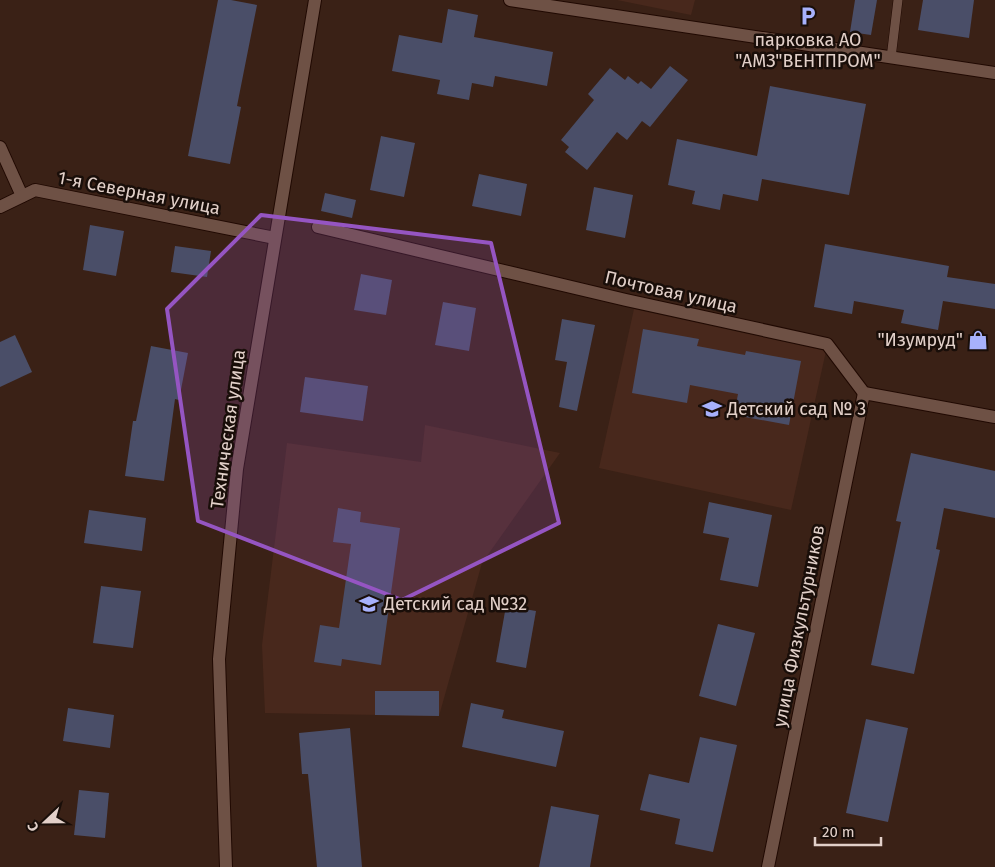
<svg xmlns="http://www.w3.org/2000/svg" width="995" height="867" font-family="'Fira Sans',sans-serif">
	<rect width="100%" height="100%" fill="#3a2116"/>
	<g fill="#48281c">
		<path d="M617 0H695L691 15Z"/>
		<path d="M634 309 826 351 791 510 599 468Z"/>
		<path d="M425 425 560 453 482 563 439 716 265 713 262 645 287 443 421 462Z"/>
	</g>
	<g fill="#4a4e68">
		<path d="M218 0H231L257 5 237 106 241 107 230 164 188 156Z"/>
		<path d="M855 0H877L871 35 850 32Z"/>
		<path d="M923 0H974L969 38 918 30Z"/>
		<path d="M448 9 478 15 474 37 553 52 547 86 495 76 493 87 472 83 469 100 437 94 440 80 392 71 399 35 442 43Z"/>
		<path d="M670 66 688 80 650 127 642 121 627 140 617 132 587 170 565 152 569 147 561 140 594 100 588 94 610 68 625 80 628 76 638 84 641 81 651 89Z"/>
		<path d="M770 86 866 104 849 195 762 179 758 201 723 194 720 210 692 204 695 191 668 185 677 139 757 156Z"/>
		<path d="M381 136 415 143 404 197 370 190Z"/>
		<path d="M479 174 527 184 521 216 472 206Z"/>
		<path d="M594 187 633 195 625 238 586 230Z"/>
		<path d="M325 193 356 200 352 218 321 211Z"/>
		<path d="M90 225 124 231 116 276 83 270Z"/>
		<path d="M825 244 949 266 947 277 995 284V309L943 301 938 330 901 323 904 310 854 301 852 314 814 307Z"/>
		<path d="M175 246 211 251 207 277 171 272Z"/>
		<path d="M361 274 392 280 386 315 354 310Z"/>
		<path d="M443 302 476 308 469 351 435 345Z"/>
		<path d="M562 319 595 325 577 411 559 407 567 362 555 360Z"/>
		<path d="M643 329 699 339 697 346 745 355 746 351 801 361 789 425 734 415 738 394 690 385 687 403 632 393Z"/>
		<path d="M15 335 32 372 0 387V342Z"/>
		<path d="M151 346 188 353 179 400 175 399 164 481 125 476 133 421H136Z"/>
		<path d="M305 377 368 386 363 421 300 412Z"/>
		<path d="M911 453 995 471V518L944 508 936 549 940 550 914 674 871 665 901 522 896 521Z"/>
		<path d="M709 502 772 515 758 587 720 580 729 538 703 533Z"/>
		<path d="M338 508 361 512 360 522 400 528 381 665 342 659 341 666 314 662 320 625 339 628 351 544 333 542Z"/>
		<path d="M89 510 146 518 142 551 84 543Z"/>
		<path d="M101 586 141 591 133 648 93 643Z"/>
		<path d="M506 606 536 611 526 668 496 662Z"/>
		<path d="M718 624 755 633 736 706 699 696Z"/>
		<path d="M375 691H439V716L375 715Z"/>
		<path d="M471 703 504 710 502 718 564 731 556 767 462 747Z"/>
		<path d="M68 708 114 715 110 748 63 741Z"/>
		<path d="M866 719 908 728 888 822 846 813Z"/>
		<path d="M350 728 362 867H317L308 774H302L299 733Z"/>
		<path d="M700 737 737 745 713 852 675 844 680 819 640 810 649 774 689 783Z"/>
		<path d="M79 790 109 793 105 838 74 835Z"/>
		<path d="M551 806 599 815 590 867H539Z"/>
	</g>
	<g fill="none" stroke-linecap="round" stroke-linejoin="round">
		<defs>
			<path id="service" d="M891 58 898 0"/>
			<g id="minor">
				<path d="M510 0 995 73"/>
				<path d="M0 147 22 196"/>
				<path d="M0 207 35 190 275 238"/>
				<path d="M318 227 626 300 827 344 864 393"/>
				<path d="M226 867 219 659 237 469 315 0"/>
			</g>
			<path id="tertiary" d="M768 867 864 393 995 417"/>
		</defs>
		<use href="#service" stroke="#200902" stroke-width="10"/>
		<use href="#minor" stroke="#200902" stroke-width="14"/>
		<use href="#tertiary" stroke="#200902" stroke-width="14"/>
		<use href="#service" stroke="#6e5145" stroke-width="9"/>
		<use href="#minor" stroke="#6e5145" stroke-width="12"/>
		<use href="#tertiary" stroke="#6e5145" stroke-width="12"/>
	</g>
	<path fill="#9555c2" fill-opacity="0.2" stroke="#9555c2" stroke-width="4" stroke-linejoin="round" d="M261 215 491 243 559 523 402 600 198 521 167 309Z"/>
	<defs>
		<symbol id="parking-bare" viewBox="-9 -9 18 18"><path d="M-3.5-5.5H1a3.5 3.5 0 0 1 0 7H-1V5.5H-3.5ZM-1-3.4V-.6H.8a1.4 1.4 0 0 0 0-2.8Z" fill="#a7b1fc" stroke="#190e09" stroke-width="2.5" paint-order="stroke"/></symbol>
		<symbol id="shop-bare" viewBox="-9 -9 18 18"><path d="M-5-2.5h2.3a2.7 3.5 0 0 1 5.4 0H5L5.5 6h-11ZM-1.5-2.5h3a1.5 2.3 0 0 0-3 0Z" fill="#a7b1fc" stroke="#190e09" stroke-width="2.5" paint-order="stroke"/></symbol>
		<symbol id="school-bare" viewBox="-9 -9 18 18"><path d="M0-5L7-2L0 1L-7-2ZM-4 1L0 2.5L4 1V4Q0 6-4 4Z" fill="#a7b1fc" stroke="#190e09" stroke-width="2.5" paint-order="stroke"/></symbol>
	</defs>
	<g fill-rule="evenodd">
		<use href="#parking-bare" x="794" y="2" width="28" height="28"/>
		<use href="#shop-bare" x="964" y="326" width="28" height="28"/>
		<use href="#school-bare" x="698" y="395" width="28" height="28"/>
		<use href="#school-bare" x="355" y="590" width="28" height="28"/>
	</g>
	<g text-anchor="middle" dominant-baseline="central" stroke-width="5" stroke-linejoin="round" paint-order="stroke">
		<g font-size="18" fill="#e2d0c9" stroke="#190e09" text-anchor="start">
			<text x="808" y="40" text-anchor="middle">парковка АО<tspan x="808" dy="21">"АМЗ"ВЕНТПРОМ"</tspan></text>
			<text x="963" y="340" text-anchor="end">"Изумруд"</text>
			<text x="727" y="409">Детский сад № 3</text>
			<text x="384" y="604">Детский сад №32</text>
		</g>
		<g font-size="18" fill="#e2d0c9" stroke="#190e09">
			<text transform="translate(139 193) rotate(11)">1-я Северная улица</text>
			<text transform="translate(671 292) rotate(13)">Почтовая улица</text>
			<text transform="translate(228 429) rotate(-82)">Техническая улица</text>
			<text transform="translate(799 626) rotate(-79)">улица Физкультурников</text>
		</g>
	</g>
	<g transform="translate(45 822) rotate(248)" stroke="#190e09" stroke-width="4" paint-order="stroke">
	<path d="M0-4L9 19L0 12L-9 19Z" fill="#e2d0c9"/>
	<text y="-8" font-size="14" font-weight="bold" text-anchor="middle" fill="#e2d0c9">С</text>
	</g>
	<path d="M815 837v8h66v-8" fill="none" stroke="#e2d0c9" stroke-width="2.5"/>
	<text x="822" y="837" font-size="15" fill="#e2d0c9" stroke="#190e09" stroke-width="4" paint-order="stroke">20 m</text>
</svg>
